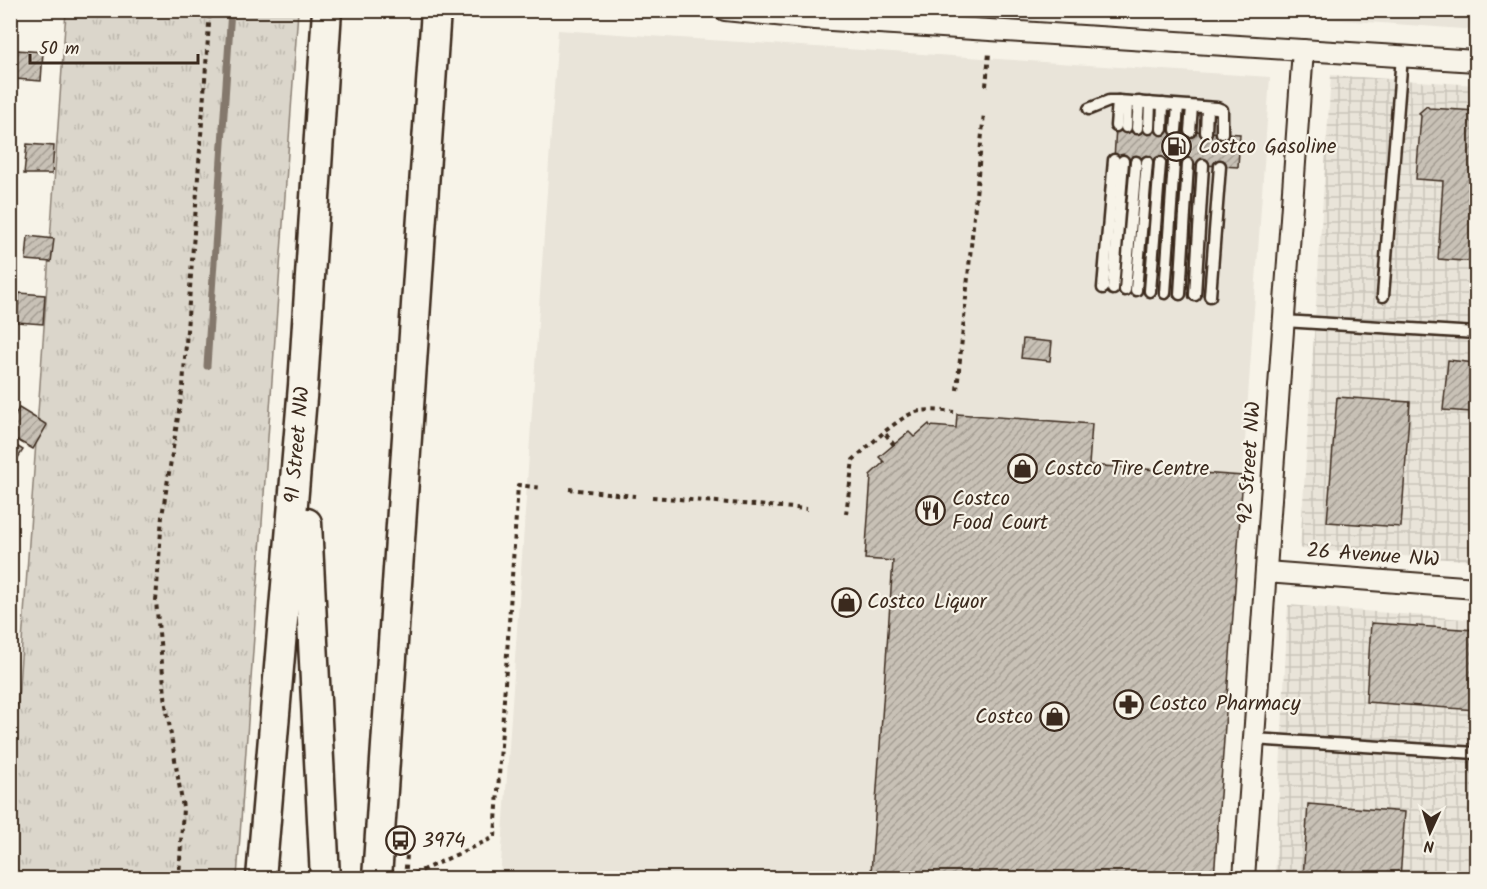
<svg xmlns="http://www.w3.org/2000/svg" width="1487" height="889" font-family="Kalam,sans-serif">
	<defs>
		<pattern id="industrial-grid" width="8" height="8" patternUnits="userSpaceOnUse" patternTransform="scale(1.5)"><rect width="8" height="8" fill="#e9e4d9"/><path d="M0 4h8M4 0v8" fill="none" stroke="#c9c4ba"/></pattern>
		<pattern id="grass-tufts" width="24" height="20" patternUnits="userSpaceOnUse" patternTransform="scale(1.5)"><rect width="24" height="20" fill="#dbd6cb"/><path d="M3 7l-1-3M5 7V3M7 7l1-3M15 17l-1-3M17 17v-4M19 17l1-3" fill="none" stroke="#bdb8ae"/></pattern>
		<pattern id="building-hatch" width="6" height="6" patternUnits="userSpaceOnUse" patternTransform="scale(1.5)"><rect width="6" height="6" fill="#c8c1b6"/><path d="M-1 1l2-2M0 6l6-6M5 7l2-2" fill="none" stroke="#a49d93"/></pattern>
	</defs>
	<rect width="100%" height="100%" fill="#f7f3e8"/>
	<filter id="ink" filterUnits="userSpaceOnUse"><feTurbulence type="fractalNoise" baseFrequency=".0167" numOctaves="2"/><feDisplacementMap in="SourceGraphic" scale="12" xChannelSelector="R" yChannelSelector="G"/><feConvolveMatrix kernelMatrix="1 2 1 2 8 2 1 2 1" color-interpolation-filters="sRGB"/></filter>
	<g filter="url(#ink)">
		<g fill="#e9e4d9">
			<path d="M1220 11H1476V30Z"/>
			<path d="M558 30 1270 77 1215 878H500Z"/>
		</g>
		<g fill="url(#industrial-grid)">
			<path d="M1331 75 1476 85V561L1300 549Z"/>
			<path d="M1288 605 1476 620V878H1275Z"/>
		</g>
		<path fill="url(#grass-tufts)" stroke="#8b8074" stroke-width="1.5" d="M66 11H298L237 878H11V801Z"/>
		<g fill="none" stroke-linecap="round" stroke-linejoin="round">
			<path stroke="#84786c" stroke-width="7" d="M207 366 231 10"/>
		</g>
		<g fill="url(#building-hatch)" stroke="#3b2a1e" stroke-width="1.5">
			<path d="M10 10H14L12 39H10Z"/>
			<path d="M17 50 43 52 41 81 15 79Z"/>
			<path d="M1427 106 1429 108 1476 111V262L1438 259 1443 181 1416 179 1421 116 1419 113Z"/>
			<path d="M1116 126 1240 134 1238 167 1114 160Z"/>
			<path d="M27 144 54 146 52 174H24Z"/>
			<path d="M28 236 54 239 51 262 26 260Z"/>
			<path d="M19 293 45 295 43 324 17 322Z"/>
			<path d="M1023 339 1052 342 1050 361 1021 358Z"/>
			<path d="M1448 360 1475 363 1471 412 1443 410Z"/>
			<path d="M1337 397 1410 402 1401 527 1327 522Z"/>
			<path d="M19 408 47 425 33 449 10 436V424Z"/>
			<path d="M957 414 1092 424 1089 465 1243 476 1214 878H954L871 873 893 561 865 559 871 477 870 475 884 462 879 457 909 432 914 437 929 424 930 426 956 428Z"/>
			<path d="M10 442 23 450 10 470Z"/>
			<path d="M1371 623 1476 630V710L1366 702Z"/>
			<path d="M1308 804 1405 812 1400 878H1303Z"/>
		</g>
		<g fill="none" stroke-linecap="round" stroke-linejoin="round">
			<defs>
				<g id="lane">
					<path d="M1089 109 1109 101H1118L1217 108 1222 110V133"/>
					<path d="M1116 126 1118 101"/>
					<path d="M1126 127 1127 102"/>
					<path d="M1137 128 1139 102"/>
					<path d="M1149 128 1150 103"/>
					<path d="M1162 129 1163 104"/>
					<path d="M1176 130 1178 106"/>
					<path d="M1190 131 1192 107"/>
					<path d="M1206 132 1207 108"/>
					<path d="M1103 288 1114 160"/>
					<path d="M1113 289 1123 161"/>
					<path d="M1125 290 1136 162"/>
					<path d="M1136 290 1147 162"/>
					<path d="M1150 291 1160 163"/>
					<path d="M1165 293 1174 163"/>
					<path d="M1180 294 1188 164"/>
					<path d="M1195 295 1203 165"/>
					<path d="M1210 296 1220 166"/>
					<path d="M1383 296 1402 56"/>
					<path d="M1284 321 1476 333"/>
					<path d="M1253 739 1476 753"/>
				</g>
				<g id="street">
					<path d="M725 10 815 19 1476 61"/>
					<path d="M1266 572 1476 588"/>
					<path d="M1244 878 1303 50"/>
				</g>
				<g id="secondary">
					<path d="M307 523 325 878"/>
					<path d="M261 878 303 386 327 10"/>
					<path d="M377 878 436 10"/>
				</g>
			</defs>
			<use href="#lane" stroke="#3b2a1e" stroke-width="15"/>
			<use href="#street" stroke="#3b2a1e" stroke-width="24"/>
			<use href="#secondary" stroke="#3b2a1e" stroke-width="33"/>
			<g stroke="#3b2a1e" stroke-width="4" stroke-dasharray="4.5 4.5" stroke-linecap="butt">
				<path d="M986 86 989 53"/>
				<path d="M957 390 984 113"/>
				<path d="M894 445 884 432C914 409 917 408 954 412"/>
				<path d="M569 489 635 496"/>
				<path d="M652 497 807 509"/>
				<path d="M846 514 853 460 884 432"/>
				<path d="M179 878 183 808 166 705 156 601 162 516 183 386 210 10"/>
				<path d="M405 878 495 837 518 485 543 488"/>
				<path d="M405 878 408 844"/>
			</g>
			<use href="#lane" stroke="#f7f3e8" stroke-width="10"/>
			<use href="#street" stroke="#f7f3e8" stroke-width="20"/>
			<use href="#secondary" stroke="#f7f3e8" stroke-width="28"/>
		</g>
	</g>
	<defs>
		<symbol id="fuel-ring" viewBox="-11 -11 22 22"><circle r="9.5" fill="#f7f3e8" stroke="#3b2a1e" stroke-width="1.5"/><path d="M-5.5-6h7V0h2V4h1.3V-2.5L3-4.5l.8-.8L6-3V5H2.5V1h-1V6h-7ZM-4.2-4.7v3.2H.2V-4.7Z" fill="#3b2a1e"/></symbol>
		<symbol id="shop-ring" viewBox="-11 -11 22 22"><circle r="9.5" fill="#f7f3e8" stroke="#3b2a1e" stroke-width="1.5"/><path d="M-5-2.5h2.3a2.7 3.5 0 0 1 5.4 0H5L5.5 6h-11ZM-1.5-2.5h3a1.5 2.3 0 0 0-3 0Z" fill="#3b2a1e"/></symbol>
		<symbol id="restaurant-ring" viewBox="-11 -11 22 22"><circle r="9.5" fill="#f7f3e8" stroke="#3b2a1e" stroke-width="1.5"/><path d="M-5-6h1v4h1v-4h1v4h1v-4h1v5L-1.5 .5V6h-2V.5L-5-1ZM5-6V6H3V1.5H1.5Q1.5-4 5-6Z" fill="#3b2a1e"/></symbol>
		<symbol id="pharmacy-ring" viewBox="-11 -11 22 22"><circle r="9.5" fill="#f7f3e8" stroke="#3b2a1e" stroke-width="1.5"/><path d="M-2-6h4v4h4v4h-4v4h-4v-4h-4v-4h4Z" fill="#3b2a1e"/></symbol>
		<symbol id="bus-ring" viewBox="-11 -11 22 22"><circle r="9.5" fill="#f7f3e8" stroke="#3b2a1e" stroke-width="1.5"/><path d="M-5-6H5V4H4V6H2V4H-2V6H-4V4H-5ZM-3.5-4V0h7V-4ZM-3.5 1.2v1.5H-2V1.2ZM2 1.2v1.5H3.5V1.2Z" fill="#3b2a1e"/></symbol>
	</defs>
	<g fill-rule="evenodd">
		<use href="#fuel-ring" x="1160" y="130" width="33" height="33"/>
		<use href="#shop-ring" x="1006" y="452" width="33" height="33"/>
		<use href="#restaurant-ring" x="914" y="494" width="33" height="33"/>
		<use href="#shop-ring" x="830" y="586" width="33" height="33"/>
		<use href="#pharmacy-ring" x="1112" y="688" width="33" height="33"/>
		<use href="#shop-ring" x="1038" y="700" width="33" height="33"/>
		<use href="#bus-ring" x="384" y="824" width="33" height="33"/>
	</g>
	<g text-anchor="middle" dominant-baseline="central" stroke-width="4.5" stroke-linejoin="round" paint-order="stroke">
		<g font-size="21" fill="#3b2a1e" stroke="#f7f3e8" text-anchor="start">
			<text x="1198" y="147">Costco Gasoline</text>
			<text x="1044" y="469">Costco Tire Centre</text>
			<text x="952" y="499">Costco<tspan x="952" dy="24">Food Court</tspan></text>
			<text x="867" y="602">Costco Liquor</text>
			<text x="1149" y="704">Costco Pharmacy</text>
			<text x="1033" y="717" text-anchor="end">Costco</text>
			<text x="422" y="841">3974</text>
		</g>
		<g font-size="21" fill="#3b2a1e" stroke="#f7f3e8">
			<text transform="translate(298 445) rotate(-85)">91 Street NW</text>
			<text transform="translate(1250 463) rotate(-86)">92 Street NW</text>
			<text transform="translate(1373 556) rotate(4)">26 Avenue NW</text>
		</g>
	</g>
	<rect width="1487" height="889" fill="none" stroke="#f7f3e8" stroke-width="36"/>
	<rect x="18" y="18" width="1451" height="853" fill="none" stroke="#3b2a1e" stroke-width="2" filter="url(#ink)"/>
	<g transform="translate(1430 832) rotate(184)" stroke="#f7f3e8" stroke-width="4.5" paint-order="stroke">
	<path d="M0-4.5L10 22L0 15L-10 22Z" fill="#3b2a1e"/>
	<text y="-9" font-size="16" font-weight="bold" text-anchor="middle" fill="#3b2a1e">N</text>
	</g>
	<path d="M30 54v9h168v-9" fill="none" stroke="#3b2a1e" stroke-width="3"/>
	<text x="39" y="54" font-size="18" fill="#3b2a1e" stroke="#f7f3e8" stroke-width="4.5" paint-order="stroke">50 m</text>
</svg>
